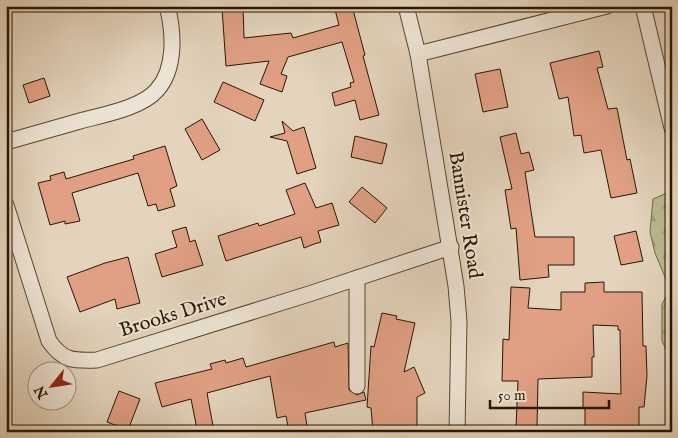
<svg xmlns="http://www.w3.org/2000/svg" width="678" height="438" font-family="'IM FELL English',serif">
	<defs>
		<pattern id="forest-firs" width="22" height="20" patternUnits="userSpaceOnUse" patternTransform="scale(1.25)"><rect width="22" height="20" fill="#babb8d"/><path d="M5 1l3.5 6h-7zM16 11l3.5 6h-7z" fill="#a0a078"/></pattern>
	</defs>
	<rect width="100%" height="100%" fill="#e4d4bd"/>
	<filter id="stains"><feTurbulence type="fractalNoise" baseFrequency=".004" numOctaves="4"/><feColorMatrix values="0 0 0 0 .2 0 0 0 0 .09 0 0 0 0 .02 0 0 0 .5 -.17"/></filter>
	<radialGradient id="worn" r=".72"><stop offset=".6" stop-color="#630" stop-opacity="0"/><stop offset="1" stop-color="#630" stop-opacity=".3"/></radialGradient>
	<path fill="url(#forest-firs)" stroke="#716947" d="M672 191V385L671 360 662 341V304L670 289 655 253 650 232 653 199Z"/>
	<g fill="#e1a084" stroke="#281701">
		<path d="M243 6 244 38 291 33 293 38 339 25 334 6H352L365 55 363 56 379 115 360 120 355 100 335 106 332 93 351 87 350 83 354 82 342 42 288 57 281 74 287 76 282 92 260 84 269 61 226 66 222 8Z"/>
		<path d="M599 51 603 67 597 68 608 109 617 108 627 160 630 159 637 193 611 198 601 150 584 153 581 135 574 136 568 97 559 99 550 63Z"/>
		<path d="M500 69 508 107 483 112 475 74Z"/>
		<path d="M44 78 50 96 29 103 23 85Z"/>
		<path d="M223 82 264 100 255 121 214 102Z"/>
		<path d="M202 119 220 150 202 160 185 129Z"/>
		<path d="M282 121 293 131 304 127 316 168 297 174 287 141 270 137 285 133Z"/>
		<path d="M516 133 521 154 529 152 534 170 525 172 535 237H574V265H548L549 277 520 280 516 228 511 229 505 190 512 189 500 137Z"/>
		<path d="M355 136 387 144 382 164 351 157Z"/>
		<path d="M165 146 177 186 170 189 175 206 158 211 156 204 148 206 138 173 72 193 80 221 65 224V221L50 225 38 183 51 180 50 176 64 172 66 179 134 159 133 156Z"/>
		<path d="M305 183 316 208 332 203 339 225 318 231 321 242 314 244 304 248 301 237 226 261 218 236 258 223 259 226 295 214 286 190Z"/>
		<path d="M362 187 387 208 375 223 349 202Z"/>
		<path d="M186 227 190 242 195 240 203 265 162 277 155 254 177 247 172 231Z"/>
		<path d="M636 231 643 261 621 265 614 236Z"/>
		<path d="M128 257 140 303 117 309 115 299 80 312 67 277 105 263Z"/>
		<path d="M604 282V292H642L643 346H646L647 376 644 407H639V432L585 431V408H583V392L621 394 620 330H618V326L593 325 594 357H592V377L538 379 537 428H516L518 381H502L503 339 509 340 511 287 530 288 528 308 561 310V292H585V283Z"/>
		<path d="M382 313 397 316 396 319 415 323 404 372 414 367 425 393 417 397V432H394V430L373 432 371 408 367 407 371 346 374 347Z"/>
		<path d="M334 342 335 347 348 343 349 390 357 395 364 392 366 400 305 413 308 432H289L286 416 277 418 270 376 207 393 213 426 197 429 191 399 162 407 155 383 212 369 210 364 225 360 226 363 243 358 246 367Z"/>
		<path d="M119 391 140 399 128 430 107 422Z"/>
	</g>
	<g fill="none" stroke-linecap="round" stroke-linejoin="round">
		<defs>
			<g id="street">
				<path d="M406 6 418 54 456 286 459 321 457 432"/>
				<path d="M643 6 672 128"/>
				<path d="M418 54 607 6"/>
				<path d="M6 142C31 135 55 128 80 121 102 115 142 108 157 90 176 69 174 32 167 6"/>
				<path d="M6 205 49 341C63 361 73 361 97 360L309 294 451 247"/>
				<path d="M357 278V386"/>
			</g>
		</defs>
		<use href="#street" stroke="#574630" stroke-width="17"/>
		<use href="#street" stroke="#ede3d4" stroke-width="15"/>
	</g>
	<g text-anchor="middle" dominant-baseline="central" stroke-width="4" stroke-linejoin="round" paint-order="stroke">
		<g font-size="20" fill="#281701" stroke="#ede3d4">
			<text transform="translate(465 215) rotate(81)">Bannister Road</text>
			<text transform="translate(173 315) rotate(-17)">Brooks Drive</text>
		</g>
	</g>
	<rect width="678" height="438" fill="none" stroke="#e4d4bd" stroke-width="25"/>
	<rect x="8" y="8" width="663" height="423" fill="none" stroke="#281701" stroke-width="2.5"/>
	<rect x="12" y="12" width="653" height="413" fill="none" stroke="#281701"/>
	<g transform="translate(52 386) rotate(240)"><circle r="24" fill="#ede3d4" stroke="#9e9180"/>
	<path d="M0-4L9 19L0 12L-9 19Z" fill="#8f2418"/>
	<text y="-8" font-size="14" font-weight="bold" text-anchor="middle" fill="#281701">N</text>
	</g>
	<path d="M490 400v8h119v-8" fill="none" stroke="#281701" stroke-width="2.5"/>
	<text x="498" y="400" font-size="15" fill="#281701" stroke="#ede3d4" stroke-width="4" paint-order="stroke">50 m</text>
	<rect width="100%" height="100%" filter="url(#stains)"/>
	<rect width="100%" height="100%" fill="url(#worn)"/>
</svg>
